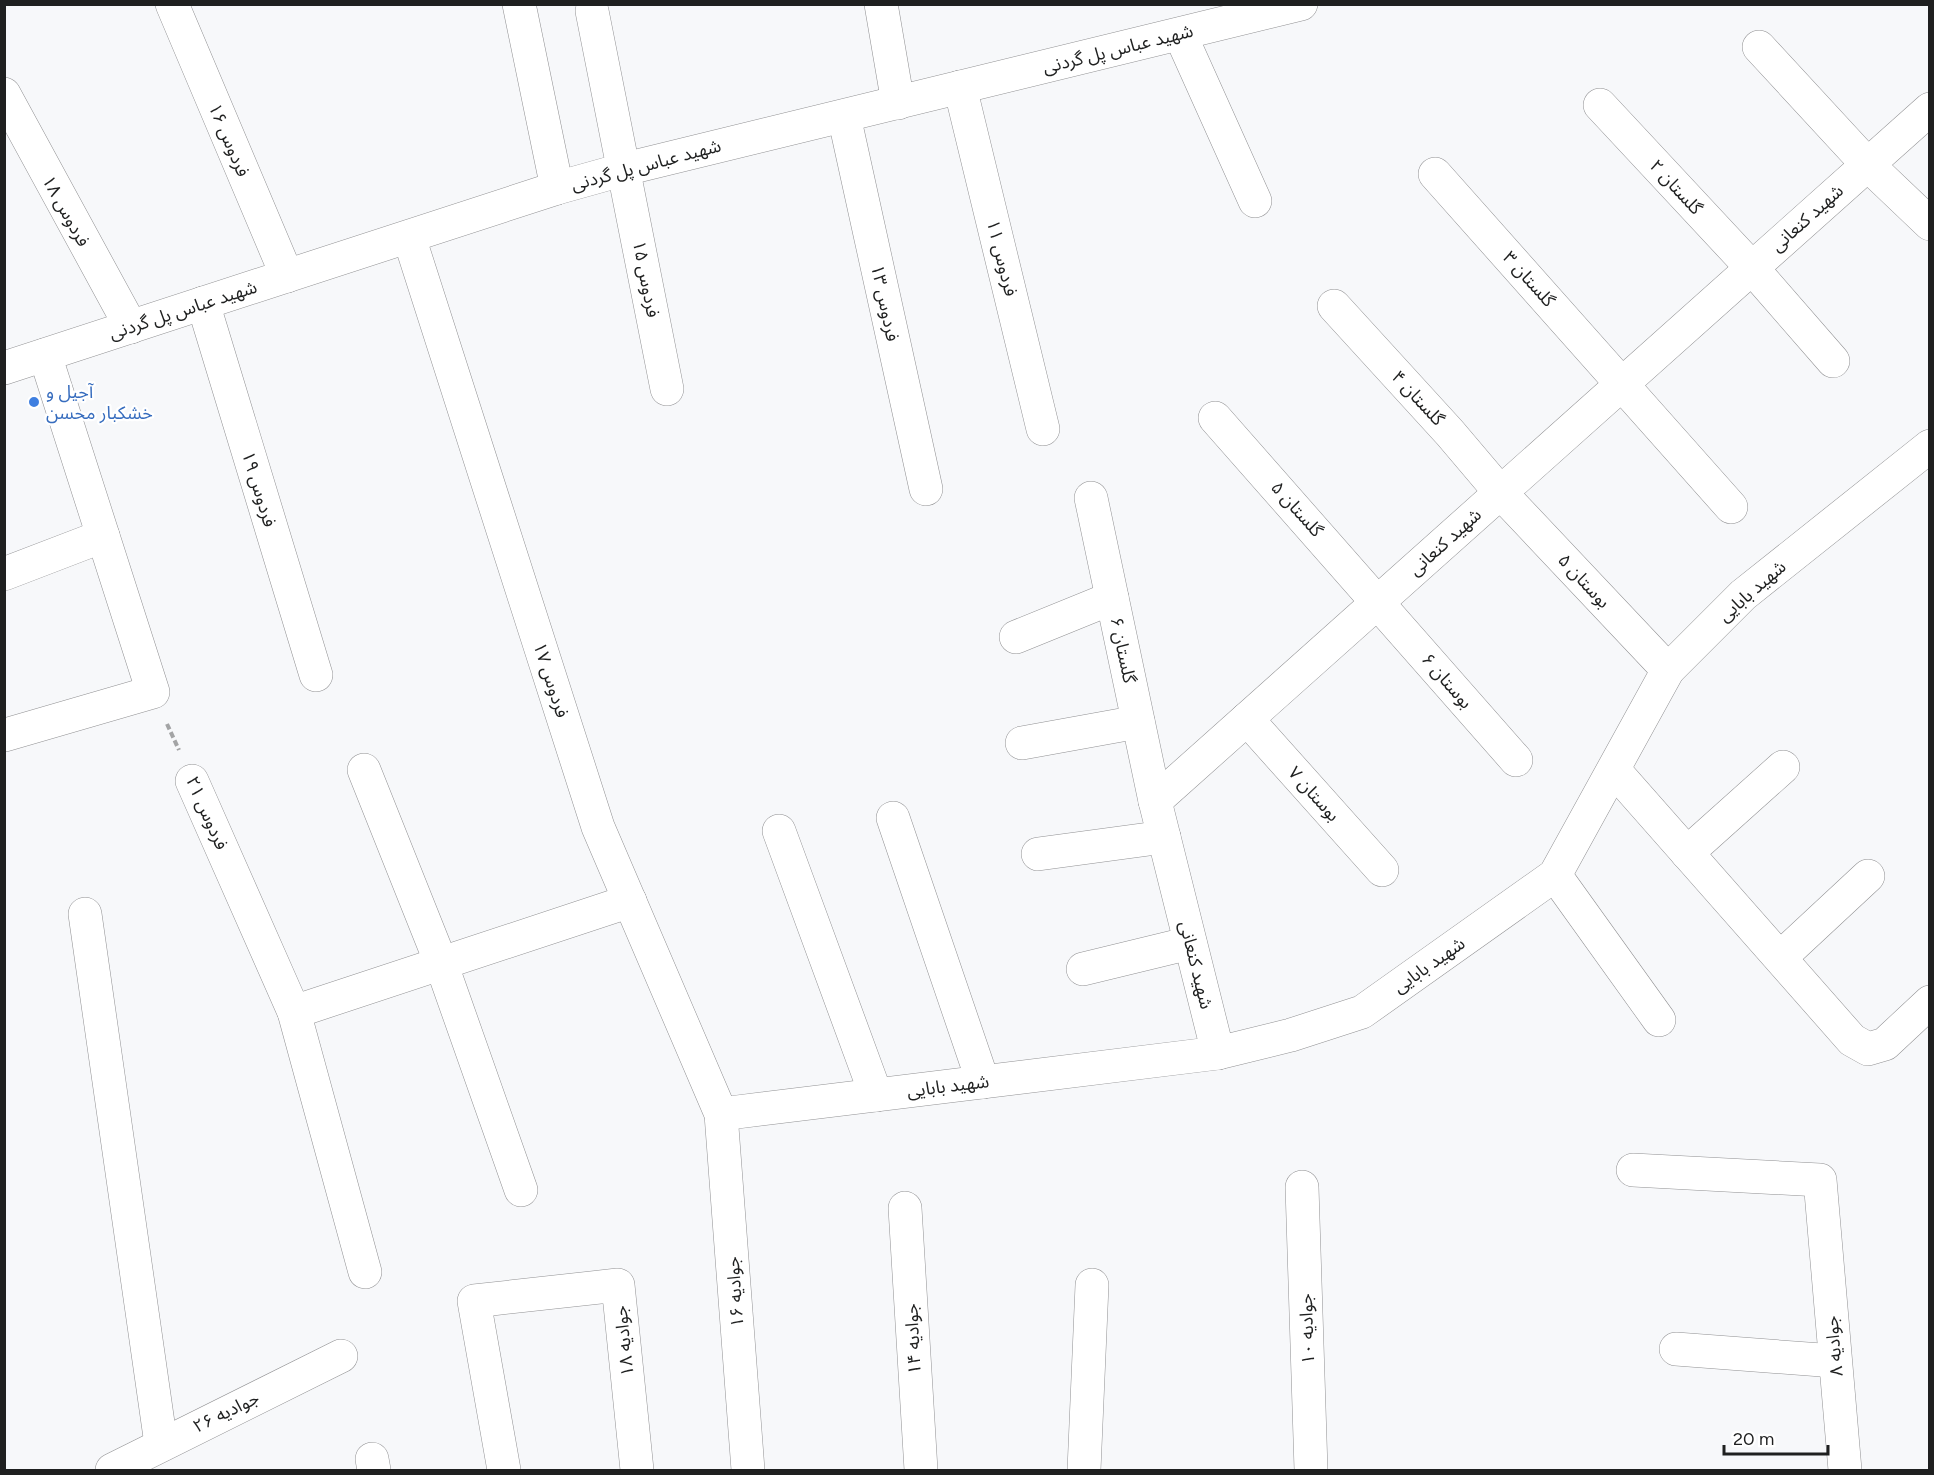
<svg xmlns="http://www.w3.org/2000/svg" width="1934" height="1475" font-family="Figtree,'Noto Sans Arabic',sans-serif">
	<rect width="100%" height="100%" fill="#f7f8fa"/>
	<g fill="none" stroke-linecap="round" stroke-linejoin="round">
		<defs>
			<g id="minor">
				<path d="M172 4 287 276"/>
				<path d="M519 4 557 188"/>
				<path d="M881 4 898 103"/>
				<path d="M592 11 667 389"/>
				<path d="M1180 34 1255 201"/>
				<path d="M1759 47 1867 164 1930 224"/>
				<path d="M960 87 1043 429"/>
				<path d="M4 94 131 327"/>
				<path d="M1600 105 1752 268 1833 361"/>
				<path d="M844 116 926 489"/>
				<path d="M1435 174 1731 507"/>
				<path d="M409 237 598 827 721 1114 748 1470"/>
				<path d="M203 303 316 675"/>
				<path d="M1334 306 1450 433 1500 492 1668 670"/>
				<path d="M4 368 557 188 625 169 1301 4"/>
				<path d="M1215 418 1516 760"/>
				<path d="M1091 498 1155 801 1218 1053"/>
				<path d="M4 574 103 536"/>
				<path d="M1016 637 1112 598"/>
				<path d="M1247 719 1382 870"/>
				<path d="M5 735 153 692 45 355"/>
				<path d="M1022 743 1138 722"/>
				<path d="M364 770 441 963 521 1190"/>
				<path d="M1614 770 1852 1040 1868 1049 1885 1044 1930 1002"/>
				<path d="M192 781 294 1012 365 1272"/>
				<path d="M1155 801 1930 109"/>
				<path d="M893 818 983 1082"/>
				<path d="M779 831 876 1095"/>
				<path d="M1687 853 1783 767"/>
				<path d="M1038 854 1164 837"/>
				<path d="M1555 875 1659 1020"/>
				<path d="M85 914 161 1444"/>
				<path d="M1781 957 1868 876"/>
				<path d="M1083 969 1190 943"/>
				<path d="M294 1012 630 901"/>
				<path d="M721 1114 1218 1053 1291 1035 1362 1012 1555 875 1668 670 1743 595 1930 446"/>
				<path d="M1633 1170 1820 1180 1845 1470"/>
				<path d="M1302 1187 1311 1470"/>
				<path d="M905 1208 921 1470"/>
				<path d="M1676 1349 1835 1361"/>
				<path d="M372 1459 374 1470"/>
				<path d="M112 1470 341 1356"/>
				<path d="M504 1470 474 1301 618 1285 637 1470"/>
				<path d="M1084 1470 1092 1285"/>
			</g>
		</defs>
		<use href="#minor" stroke="#919193" stroke-width="34"/>
		<path stroke="#a3a4a5" stroke-width="4" stroke-dasharray="6 3" stroke-linecap="butt" d="M167 724 179 750"/>
		<use href="#minor" stroke="#fff" stroke-width="33"/>
	</g>
	<circle fill="#3f7fe0" stroke="#fff" stroke-width="2" cx="34" cy="402" r="6"/>
	<g text-anchor="middle" dominant-baseline="central" stroke-width="4.5" stroke-linejoin="round" paint-order="stroke">
		<g font-size="18" fill="#1f2020" stroke="#fff">
			<text transform="translate(1118 49) rotate(-14)">شهید عباس پل گردنی</text>
			<text transform="translate(229 140) rotate(67)">فردوس ۱۶</text>
			<text transform="translate(646 165) rotate(-15)">شهید عباس پل گردنی</text>
			<text transform="translate(1676 187) rotate(47)">گلستان ۲</text>
			<text transform="translate(66 211) rotate(61)">فردوس ۱۸</text>
			<text transform="translate(1807 218) rotate(-42)">شهید کنعانی</text>
			<text transform="translate(1002 258) rotate(76)">فردوس ۱۱</text>
			<text transform="translate(646 279) rotate(79)">فردوس ۱۵</text>
			<text transform="translate(1529 279) rotate(48)">گلستان ۳</text>
			<text transform="translate(885 303) rotate(78)">فردوس ۱۳</text>
			<text transform="translate(183 310) rotate(-18)">شهید عباس پل گردنی</text>
			<text transform="translate(1418 398) rotate(47)">گلستان ۴</text>
			<text transform="translate(259 489) rotate(73)">فردوس ۱۹</text>
			<text transform="translate(1297 509) rotate(48)">گلستان ۵</text>
			<text transform="translate(1445 542) rotate(-42)">شهید کنعانی</text>
			<text transform="translate(1584 581) rotate(47)">بوستان ۵</text>
			<text transform="translate(1752 591) rotate(-41)">شهید بابایی</text>
			<text transform="translate(1123 650) rotate(78)">گلستان ۶</text>
			<text transform="translate(551 680) rotate(72)">فردوس ۱۷</text>
			<text transform="translate(1447 681) rotate(49)">بوستان ۶</text>
			<text transform="translate(1314 794) rotate(48)">بوستان ۷</text>
			<text transform="translate(207 813) rotate(66)">فردوس ۲۱</text>
			<text transform="translate(1196 965) rotate(76)">شهید کنعانی</text>
			<text transform="translate(1429 965) rotate(-35)">شهید بابایی</text>
			<text transform="translate(948 1086) rotate(-7)">شهید بابایی</text>
			<text transform="translate(735 1292) rotate(-94)">جوادیه ۱۶</text>
			<text transform="translate(1307 1329) rotate(-92)">جوادیه ۱۰</text>
			<text transform="translate(913 1339) rotate(-93)">جوادیه ۱۴</text>
			<text transform="translate(624 1341) rotate(-96)">جوادیه ۱۸</text>
			<text transform="translate(1834 1346) rotate(-95)">جوادیه ۸</text>
			<text transform="translate(226 1412) rotate(-26)">جوادیه ۲۶</text>
		</g>
		<g font-size="18" fill="#366cbe" stroke="#fff" text-anchor="start">
			<text x="46" y="392">آجیل و<tspan x="46" dy="21">خشکبار محسن</tspan></text>
		</g>
	</g>
	<rect width="1934" height="1475" fill="none" stroke="#1f2020" stroke-width="12"/>
	<path d="M1724 1445v9h104v-9" fill="none" stroke="#1f2020" stroke-width="3"/>
	<text x="1733" y="1445" font-size="18" fill="#1f2020" stroke="#ffffff" stroke-width="4.5" paint-order="stroke">20 m</text>
</svg>
